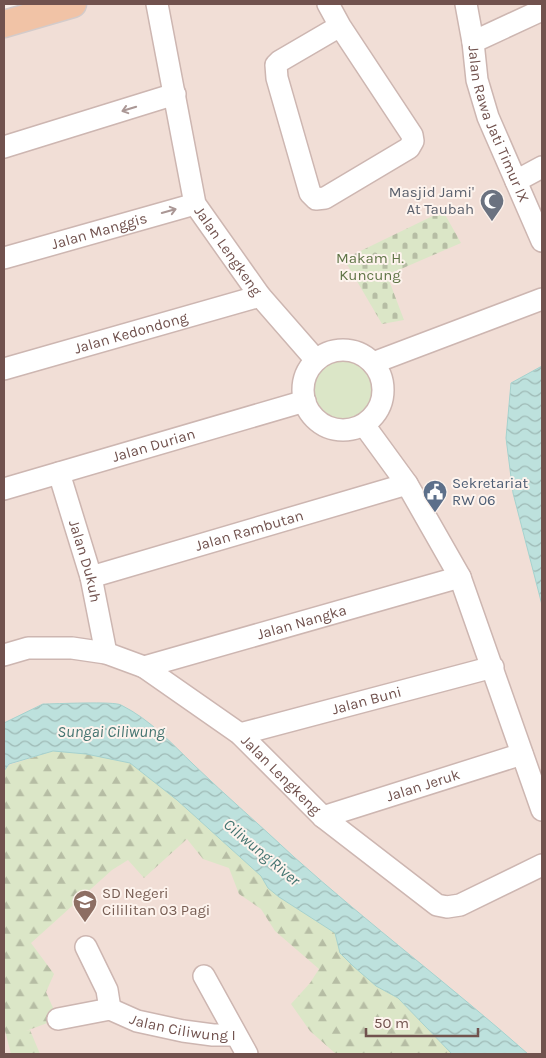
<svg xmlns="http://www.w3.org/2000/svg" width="546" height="1058" font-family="Karla,sans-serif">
	<defs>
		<pattern id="forest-firs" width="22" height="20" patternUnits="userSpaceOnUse" patternTransform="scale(1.25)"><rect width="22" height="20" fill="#dbe6c7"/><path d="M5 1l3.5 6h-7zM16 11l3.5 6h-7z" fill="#b6bda4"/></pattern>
		<pattern id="cemetery-stones" width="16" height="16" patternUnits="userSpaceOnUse" patternTransform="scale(1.25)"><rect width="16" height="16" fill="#dbe6c7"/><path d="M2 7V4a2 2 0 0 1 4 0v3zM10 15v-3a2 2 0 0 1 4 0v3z" fill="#b6bda4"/></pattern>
		<pattern id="water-waves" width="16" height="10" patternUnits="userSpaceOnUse" patternTransform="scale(1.25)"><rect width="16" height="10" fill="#bde1dd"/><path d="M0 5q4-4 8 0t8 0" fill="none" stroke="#9eb9b5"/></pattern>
	</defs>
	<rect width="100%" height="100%" fill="#faeee7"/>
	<path fill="#f1ded6" d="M38 4H542V1054H4V13Z"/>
	<circle fill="#dbe6c7" cx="343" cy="390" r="40"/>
	<path fill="url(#forest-firs)" d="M53 751 86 754 130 763 177 800 261 876 268 888 279 897 335 933 340 953 376 986 398 998 452 1054H336L310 1031 291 1004 310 983 319 969 275 931 261 909 239 894 229 868 203 859 187 839 144 878 128 860 112 870 31 943 54 974 46 992 58 1019 26 1031 30 1030 40 1054H11L4 1027V771L9 765Z"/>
	<path fill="url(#cemetery-stones)" d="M443 211 461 243 387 275 404 320 382 324 344 259Z"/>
	<g fill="url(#water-waves)" stroke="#a5d2ce">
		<path d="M542 366V605L513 493 506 438 511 383Z"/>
		<path d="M43 704C55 704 114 701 121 705 151 720 171 743 194 765 226 796 261 826 294 857 370 925 451 986 528 1054H452L398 998 376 986 353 966 340 953 335 933 279 897 268 888 261 876 177 800 130 763 86 754 53 751 9 764 4 771V723Z"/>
	</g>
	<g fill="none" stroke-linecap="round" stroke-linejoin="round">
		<defs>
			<g id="minor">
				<path id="s1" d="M157 4 195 204 260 296 316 360"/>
				<path d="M328 4 340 26 412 135 413 141 409 148 325 198 316 199 310 193 277 78 276 65 280 61 340 26"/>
				<path id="s2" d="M466 4 473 42 477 80 488 117 542 241"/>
				<path d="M473 42 542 10"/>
				<path d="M4 147 175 94"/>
				<path d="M516 181 542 167"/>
				<path id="s3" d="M4 258 195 204"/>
				<circle cx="343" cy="390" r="40"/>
				<path d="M373 363 542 299"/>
				<path id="s4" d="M4 369 260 296"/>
				<path d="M364 425 407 484 460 577 542 810"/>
				<path id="s5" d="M59 473 91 577 106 653"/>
				<path id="s6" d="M4 489 305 401"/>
				<path id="s7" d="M91 577 407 484"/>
				<path id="s8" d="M4 655 28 648H72L106 653 144 667 240 734 323 817 437 905 447 907 460 905 542 865"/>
				<path id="s9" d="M144 667 460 577"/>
				<path id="s10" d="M240 734 493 667"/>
				<path id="s11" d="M323 817 522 754"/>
				<path d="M86 947 107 990 110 1009"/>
				<path d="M204 976 247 1054"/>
				<path id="s12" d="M58 1019 110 1009 137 1021 183 1031 213 1035H235"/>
			</g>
			<path id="major" d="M4 24 73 4"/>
		</defs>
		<use href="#minor" stroke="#cdb6b1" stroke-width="24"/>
		<use href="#major" stroke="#d4cbca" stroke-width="29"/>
		<use href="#minor" stroke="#fff" stroke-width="21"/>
		<use href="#major" stroke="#f1c3a6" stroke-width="26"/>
	</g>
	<defs><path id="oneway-shaft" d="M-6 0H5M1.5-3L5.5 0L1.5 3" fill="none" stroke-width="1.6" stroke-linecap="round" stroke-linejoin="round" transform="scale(1.25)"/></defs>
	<g stroke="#aa9795">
		<use href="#oneway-shaft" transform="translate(129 109) rotate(163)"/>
		<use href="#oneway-shaft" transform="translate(169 211) rotate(-16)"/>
	</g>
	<defs>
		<symbol id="mosque-pin" viewBox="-11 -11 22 30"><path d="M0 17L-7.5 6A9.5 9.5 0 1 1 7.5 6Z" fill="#6b7280" stroke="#fdf3ed"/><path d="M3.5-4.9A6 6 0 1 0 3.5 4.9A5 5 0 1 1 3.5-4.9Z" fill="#fff"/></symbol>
		<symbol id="civic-pin" viewBox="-11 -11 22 30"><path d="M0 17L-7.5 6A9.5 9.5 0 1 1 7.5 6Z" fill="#5c6f8a" stroke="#fdf3ed"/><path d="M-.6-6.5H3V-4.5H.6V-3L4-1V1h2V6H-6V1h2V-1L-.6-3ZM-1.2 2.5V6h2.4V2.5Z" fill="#fff"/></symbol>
		<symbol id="school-pin" viewBox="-11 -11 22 30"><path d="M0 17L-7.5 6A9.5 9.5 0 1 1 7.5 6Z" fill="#8d6e63" stroke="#fdf3ed"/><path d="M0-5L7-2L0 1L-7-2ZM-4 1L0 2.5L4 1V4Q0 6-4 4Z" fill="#fff"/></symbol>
	</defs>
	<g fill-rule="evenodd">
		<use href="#mosque-pin" x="478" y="187" width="28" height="38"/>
		<use href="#civic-pin" x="421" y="478" width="28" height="38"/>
		<use href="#school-pin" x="71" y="888" width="28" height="38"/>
	</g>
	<g text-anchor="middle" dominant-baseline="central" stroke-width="4" stroke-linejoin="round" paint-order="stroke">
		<g font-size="15" fill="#71524e" stroke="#fdf3ed">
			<text stroke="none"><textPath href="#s2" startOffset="125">Jalan Rawa Jati Timur IX</textPath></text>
			<text stroke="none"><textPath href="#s3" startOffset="99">Jalan Manggis</textPath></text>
			<text stroke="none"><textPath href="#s1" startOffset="261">Jalan Lengkeng</textPath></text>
			<text stroke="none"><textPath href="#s4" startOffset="132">Jalan Kedondong</textPath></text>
			<text stroke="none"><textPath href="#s6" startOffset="156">Jalan Durian</textPath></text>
			<text stroke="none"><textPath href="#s7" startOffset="165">Jalan Rambutan</textPath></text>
			<text stroke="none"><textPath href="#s5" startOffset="92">Jalan Dukuh</textPath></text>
			<text stroke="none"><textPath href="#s9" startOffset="164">Jalan Nangka</textPath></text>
			<text stroke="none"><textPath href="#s10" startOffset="131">Jalan Buni</textPath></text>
			<text stroke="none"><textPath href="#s8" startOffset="319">Jalan Lengkeng</textPath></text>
			<text stroke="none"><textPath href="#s11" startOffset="105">Jalan Jeruk</textPath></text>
			<text stroke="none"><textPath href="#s12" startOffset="129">Jalan Ciliwung I</textPath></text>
		</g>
		<g font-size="15" fill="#5b616d" stroke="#fdf3ed" text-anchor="end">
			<text x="474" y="192">Masjid Jami'<tspan x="474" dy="17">At Taubah</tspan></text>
		</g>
		<g font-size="15" fill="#607547" stroke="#fdf3ed">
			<text x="370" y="258">Makam H.<tspan x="370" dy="17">Kuncung</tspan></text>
		</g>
		<g font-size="15" fill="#4e5e75" stroke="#fdf3ed" text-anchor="start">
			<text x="452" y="483">Sekretariat<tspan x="452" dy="17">RW 06</tspan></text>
		</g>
		<g font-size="15" fill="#785e54" stroke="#fdf3ed" text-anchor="start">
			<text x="102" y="893">SD Negeri<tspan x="102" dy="17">Cililitan 03 Pagi</tspan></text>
		</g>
		<g font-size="16" font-style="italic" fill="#437470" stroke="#fdf3ed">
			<text x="111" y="731">Sungai Ciliwung</text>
			<text transform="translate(262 852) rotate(40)">Ciliwung River</text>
		</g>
	</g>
	<rect width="546" height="1058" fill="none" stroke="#71524e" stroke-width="10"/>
	<path d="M366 1028v8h112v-8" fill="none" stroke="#71524e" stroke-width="2.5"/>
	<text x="374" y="1028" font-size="15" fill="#71524e" stroke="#fdf3ed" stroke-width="4" paint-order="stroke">50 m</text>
</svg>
